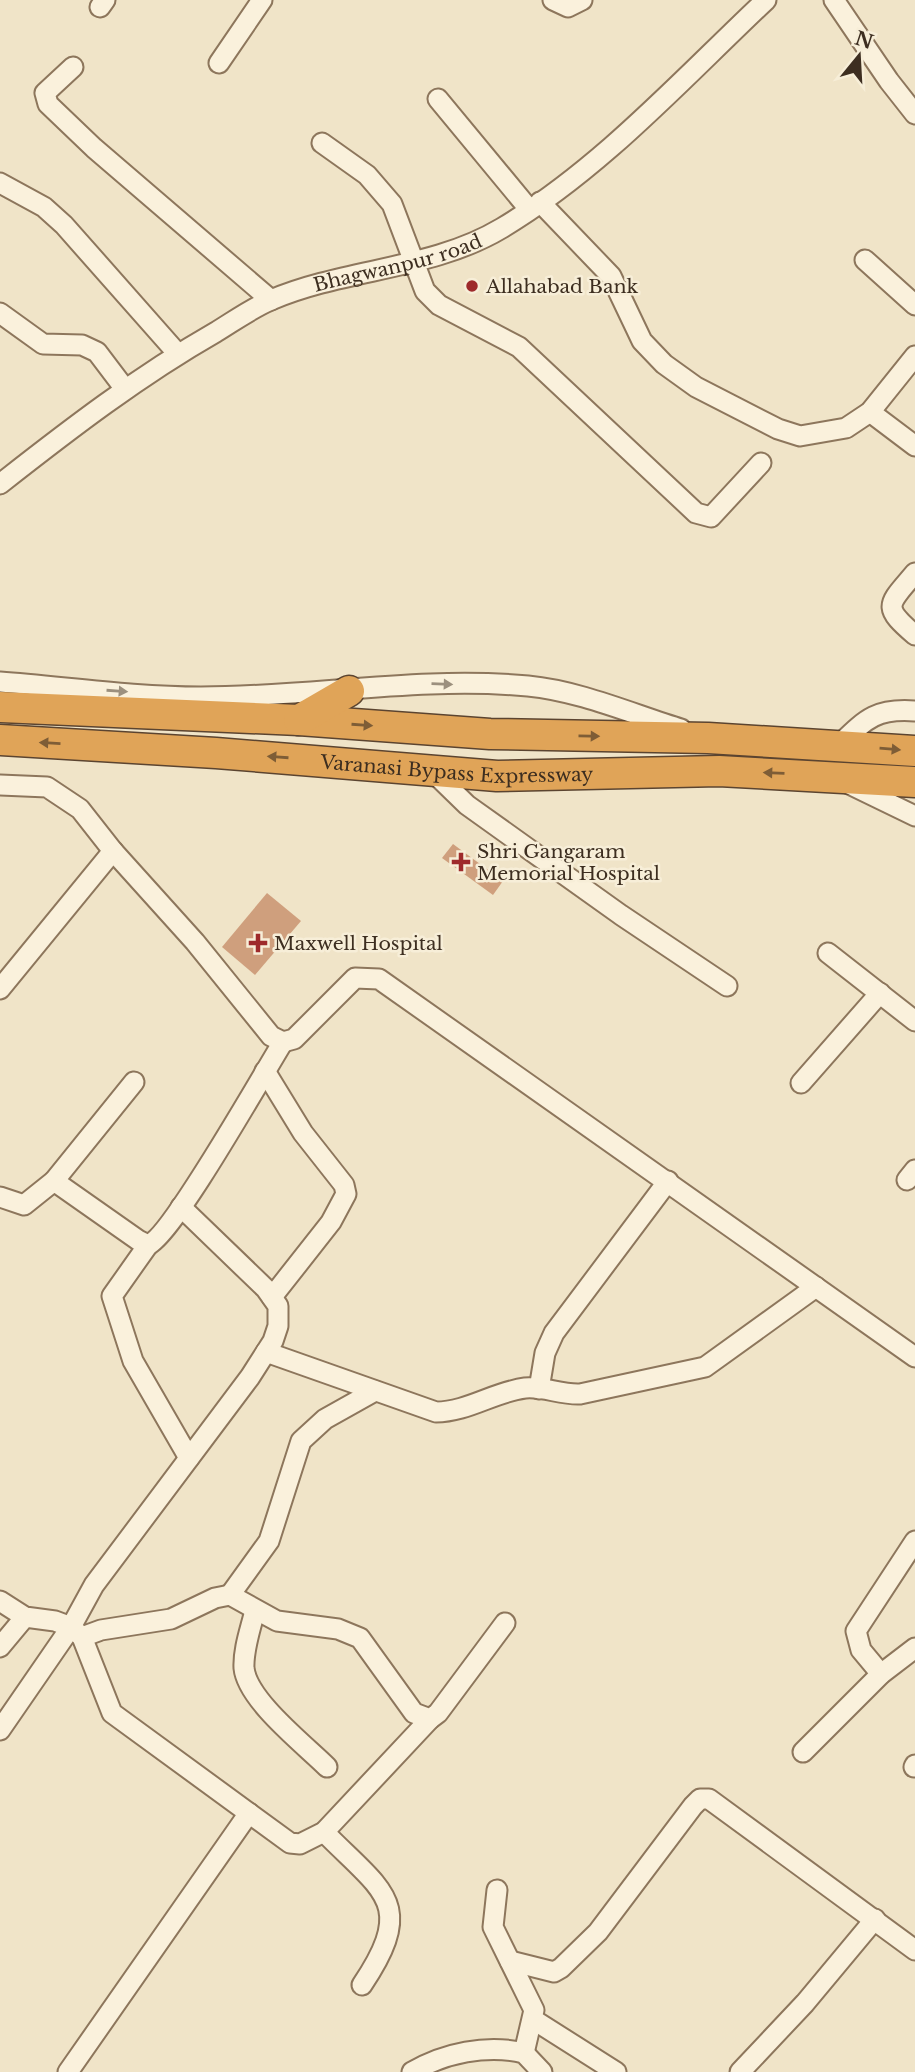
<svg xmlns="http://www.w3.org/2000/svg" width="915" height="2072" font-family="'Libre Baskerville',serif">
	<rect width="100%" height="100%" fill="#f0e4c8"/>
	<g fill="#cf9f7d">
		<path d="M453 844 503 881 493 895 442 858Z"/>
		<path d="M267 893 301 921 255 975 222 947Z"/>
	</g>
	<g fill="none" stroke-linecap="round" stroke-linejoin="round">
		<defs>
			<g id="minor">
				<path d="M553 0 568 7 582 0"/>
				<path d="M834 0 889 81 915 114"/>
				<path d="M100 7 105 0"/>
				<path d="M219 63 262 0"/>
				<path d="M73 67 45 93 48 104 94 148 271 300"/>
				<path d="M438 99 529 209"/>
				<path d="M322 143 367 175 392 204 425 291 439 305 519 347 696 513 711 517 761 463"/>
				<path d="M0 183 44 207 64 225 178 354"/>
				<path d="M540 202 611 276 642 341 664 364 696 387 778 429 800 436 846 428 870 412 915 356"/>
				<path d="M865 260 915 305"/>
				<path d="M0 313 43 344 82 345 97 352 125 389"/>
				<path d="M870 412 915 446"/>
				<path id="s1" d="M0 484C70 429 139 376 216 332 234 321 252 308 271 300 346 268 432 270 502 228 602 168 682 79 766 0"/>
				<path d="M915 573C888 605 881 606 915 635"/>
				<path d="M0 682C66 687 134 697 201 697 310 697 419 676 528 686 580 691 632 714 681 729"/>
				<path d="M839 745C866 719 876 708 915 711"/>
				<path d="M430 769 467 805 621 915 727 986"/>
				<path d="M847 783 915 816"/>
				<path d="M0 785 47 787 80 809 113 851 195 942 271 1036 283 1042 294 1039 355 978 379 979 915 1357"/>
				<path d="M828 953 915 1021"/>
				<path d="M0 989 113 851"/>
				<path d="M265 1071 303 1133 344 1185 346 1194 331 1222 272 1297"/>
				<path d="M801 1083 880 993"/>
				<path d="M907 1180 915 1170"/>
				<path d="M54 1181 134 1082"/>
				<path d="M0 1197 24 1205 54 1181 138 1240 148 1245C172 1236 263 1074 283 1042"/>
				<path d="M148 1245 112 1296 133 1361 189 1458"/>
				<path d="M266 1352 436 1412C467 1412 494 1392 525 1388 543 1386 561 1395 580 1394L705 1367 816 1287"/>
				<path d="M539 1389 545 1353 554 1333 668 1181"/>
				<path d="M230 1595 269 1541 301 1441 325 1419 375 1391"/>
				<path d="M0 1601 25 1617 55 1621 71 1627 82 1637 112 1713 290 1843 300 1844 324 1832 430 1719"/>
				<path d="M255 1610C251 1628 243 1649 244 1668 247 1700 305 1745 327 1767"/>
				<path d="M82 1637 101 1630 171 1619 215 1598 230 1595 277 1621 338 1629 360 1638 414 1713 430 1719 438 1713 505 1623"/>
				<path d="M0 1647 25 1617"/>
				<path d="M881 1674 861 1650 856 1631 915 1541"/>
				<path d="M0 1730 71 1627 94 1585 250 1377 273 1341 278 1326V1306L266 1289 181 1207"/>
				<path d="M803 1752 881 1674 915 1648"/>
				<path d="M914 1767 915 1765"/>
				<path d="M324 1832C383 1892 417 1903 362 1985"/>
				<path d="M497 1890 493 1927 534 2010 524 2053"/>
				<path d="M510 1961 554 1972 561 1968 598 1932 693 1806 700 1799H709L915 1950"/>
				<path d="M534 2020 616 2072"/>
				<path d="M68 2072 249 1813"/>
				<path d="M412 2072C444 2053 487 2044 524 2053L542 2072"/>
				<path d="M740 2072 805 2003 875 1919"/>
			</g>
			<g id="highway">
				<path d="M0 707 299 720 490 734 708 738 915 751"/>
				<path d="M299 720 349 691"/>
				<path id="s2" d="M0 740 216 753 497 776 719 771 915 782"/>
			</g>
		</defs>
		<use href="#minor" stroke="#8d765c" stroke-width="23"/>
		<use href="#highway" stroke="#5b4430" stroke-width="33"/>
		<use href="#minor" stroke="#faf1dc" stroke-width="19"/>
		<use href="#highway" stroke="#e0a458" stroke-width="30"/>
	</g>
	<defs><path id="oneway-solid" d="M-6-.8H1V-3.2L6.5 0L1 3.2V.8H-6Z" transform="scale(1.75)"/></defs>
	<g fill="#9c907e">
		<use href="#oneway-solid" transform="translate(442 684) rotate(2)"/>
		<use href="#oneway-solid" transform="translate(117 691) rotate(4)"/>
	</g>
	<g fill="#7e5d36">
		<use href="#oneway-solid" transform="translate(362 725) rotate(4)"/>
		<use href="#oneway-solid" transform="translate(589 736) rotate(1)"/>
		<use href="#oneway-solid" transform="translate(50 743) rotate(-177)"/>
		<use href="#oneway-solid" transform="translate(890 749) rotate(5)"/>
		<use href="#oneway-solid" transform="translate(278 757) rotate(-176)"/>
		<use href="#oneway-solid" transform="translate(774 773) rotate(-178)"/>
	</g>
	<g fill="#9e2a2b" stroke="#f7eed8" stroke-width="2.5">
		<circle cx="472" cy="286" r="7"/>
		<path d="M457.5 851.5h7v7h7v7h-7v7h-7v-7h-7v-7h7z"/>
		<path d="M254.5 932.5h7v7h7v7h-7v7h-7v-7h-7v-7h7z"/>
	</g>
	<g text-anchor="middle" dominant-baseline="central" stroke-width="5" stroke-linejoin="round" paint-order="stroke">
		<g font-size="19" fill="#3d2e20" stroke="#f7eed8">
			<text stroke="none"><textPath href="#s1" startOffset="460">Bhagwanpur road</textPath></text>
			<text stroke="none"><textPath href="#s2" startOffset="458">Varanasi Bypass Expressway</textPath></text>
		</g>
		<g font-size="19" fill="#3d2e20" stroke="#f7eed8" text-anchor="start">
			<text x="486" y="286">Allahabad Bank</text>
			<text x="477" y="851">Shri Gangaram<tspan x="477" dy="22">Memorial Hospital</tspan></text>
			<text x="274" y="943">Maxwell Hospital</text>
		</g>
	</g>
	<g transform="translate(859 56) rotate(18)" stroke="#f7eed8" stroke-width="5" paint-order="stroke">
	<path d="M0-5L12 26L0 18L-12 26Z" fill="#3d2e20"/>
	<text y="-10" font-size="19" font-weight="bold" text-anchor="middle" fill="#3d2e20">N</text>
	</g>
</svg>
